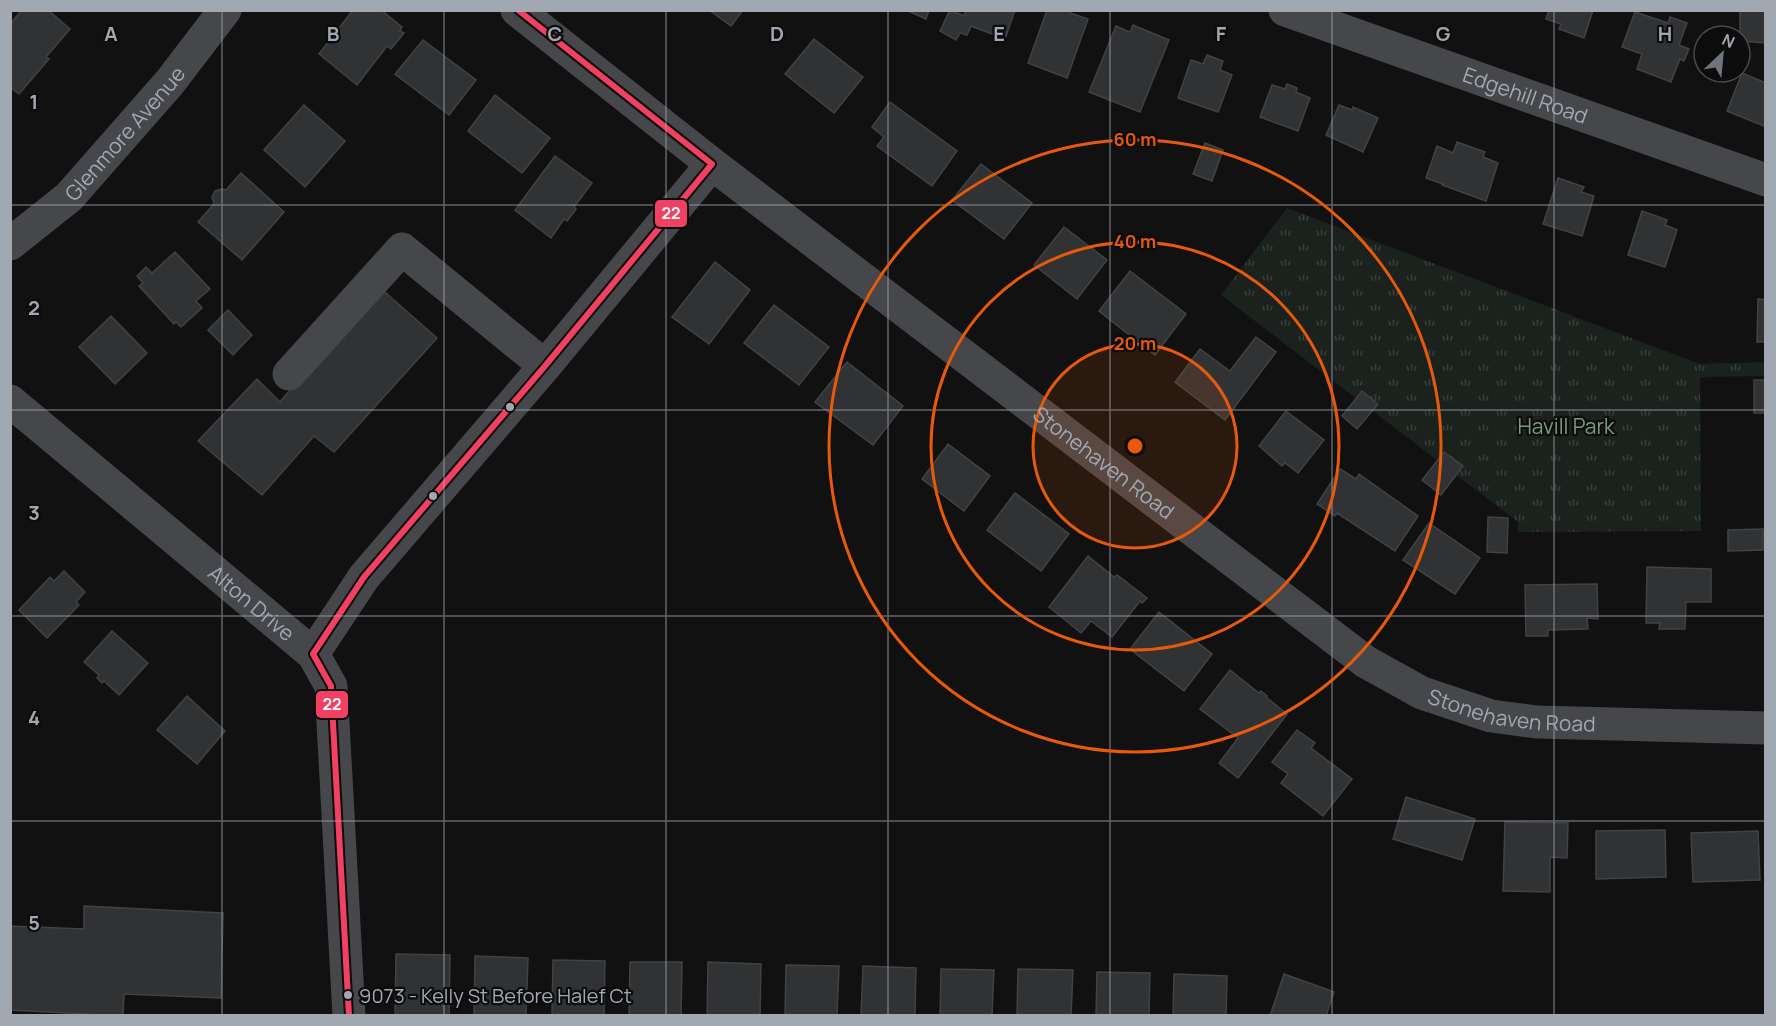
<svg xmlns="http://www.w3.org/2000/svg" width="1776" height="1026" font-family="Manrope,sans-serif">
	<defs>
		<pattern id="park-tufts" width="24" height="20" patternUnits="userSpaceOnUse" patternTransform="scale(1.5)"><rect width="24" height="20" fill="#1b211c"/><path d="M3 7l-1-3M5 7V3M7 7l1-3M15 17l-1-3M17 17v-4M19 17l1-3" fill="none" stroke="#393e3b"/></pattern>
	</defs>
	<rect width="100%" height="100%" fill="#111"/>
	<path fill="url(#park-tufts)" d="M1287 208 1700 364 1765 362V376L1700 377 1701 531 1518 532V522L1221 295Z"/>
	<g fill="#313233" stroke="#404244" stroke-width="1.5">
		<path d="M22 10H48L70 29 46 57 49 59 19 94 10 87V24Z"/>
		<path d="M353 10H381L402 27 400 31 404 33 391 49 387 46 357 85 319 54Z"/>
		<path d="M709 10H743L731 26Z"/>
		<path d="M906 10H929L926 19Z"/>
		<path d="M950 10 964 16 966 10H1015L1005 39 971 26 967 35 960 33 956 40 940 31Z"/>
		<path d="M1047 10H1071L1070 13 1088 19 1067 78 1028 63Z"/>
		<path d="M1549 10H1593L1584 38 1559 29 1561 24 1546 19Z"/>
		<path d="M1740 10H1766V43L1740 41Z"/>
		<path d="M1635 12 1668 23 1670 17 1687 23 1679 45 1689 49 1684 61 1680 59 1671 82 1637 69 1642 54 1622 47Z"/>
		<path d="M1133 25 1169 40 1140 112 1089 92 1116 26 1130 32Z"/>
		<path d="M814 39 863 77 834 113 785 74Z"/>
		<path d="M423 40 476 80 449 115 395 74Z"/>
		<path d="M1207 55 1223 61 1220 70 1232 75 1218 112 1178 98 1191 60 1203 64Z"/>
		<path d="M1742 73 1766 83V127L1727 111Z"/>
		<path d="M1287 84 1297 88 1296 92 1310 98 1298 131 1260 117 1272 85 1285 89Z"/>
		<path d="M495 95 550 138 522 173 468 131Z"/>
		<path d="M890 102 957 151 932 186 877 146 884 137 872 127Z"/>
		<path d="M304 105 345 141 305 187 264 150Z"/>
		<path d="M1339 105 1352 110 1353 107 1378 118 1363 152 1326 135Z"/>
		<path d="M1457 142 1485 152 1483 157 1498 163 1486 201 1442 185 1443 184 1426 178 1437 146 1453 153Z"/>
		<path d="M1205 143 1223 150 1212 181 1193 174Z"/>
		<path d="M555 156 592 183 574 207 576 209 567 221 564 219 551 238 515 210Z"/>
		<path d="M981 164 1032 203 1004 239 952 200Z"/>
		<path d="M241 173 284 212 242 260 198 222 214 204 212 197 215 191 222 189 226 190Z"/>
		<path d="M1558 178 1584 187 1581 192 1594 196 1582 236 1543 224Z"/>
		<path d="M1642 211 1667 220 1665 225 1677 230 1665 267 1628 255Z"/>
		<path d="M1064 227 1107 260 1077 299 1034 265Z"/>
		<path d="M175 252 210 289 196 301 202 308 181 327 176 322 174 324 139 286 143 283 137 276 146 267 152 273Z"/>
		<path d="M715 262 750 290 709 344 672 317Z"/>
		<path d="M1130 271 1186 314 1155 355 1099 311Z"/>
		<path d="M378 286 437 338 334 452 314 436 262 495 198 441 257 379 280 402Z"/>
		<path d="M1758 299 1766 300V342H1757Z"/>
		<path d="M774 305 829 347 799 385 744 343Z"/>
		<path d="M228 310 252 335 233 355 208 330Z"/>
		<path d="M111 316 147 353 115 384 79 347Z"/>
		<path d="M1256 337 1276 352 1225 420 1175 382 1200 349 1230 371Z"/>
		<path d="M847 362 903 406 873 445 815 402Z"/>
		<rect x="1754" y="380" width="12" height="33"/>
		<path d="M1362 391 1378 404 1357 429 1342 416Z"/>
		<path d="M1286 411 1324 440 1298 473 1285 463 1282 466 1259 446Z"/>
		<path d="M948 444 990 476 964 511 922 479Z"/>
		<path d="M1444 452 1463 466 1441 495 1422 480Z"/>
		<path d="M1340 469 1356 479 1359 474 1418 516 1395 551 1337 513 1335 516 1317 504Z"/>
		<path d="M1015 493 1069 534 1041 571 987 530Z"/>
		<path d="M1488 517 1508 518 1507 553 1487 552Z"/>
		<path d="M1429 523 1480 558 1455 594 1403 560Z"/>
		<path d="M1763 529V550L1728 551V530Z"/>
		<path d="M1088 556 1114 577 1117 575 1147 598 1142 603 1140 601 1112 637 1091 621 1081 633 1049 607Z"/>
		<path d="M1647 567 1711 569V602H1686L1685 629H1659L1660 623H1646Z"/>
		<path d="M64 571 85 592 76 602 79 605 47 638 19 610 50 577 54 581Z"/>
		<path d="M1597 584 1598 619 1587 618 1588 629 1548 630V636H1526L1525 585Z"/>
		<path d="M1159 612 1212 654 1184 691 1130 649Z"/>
		<path d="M112 631 148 663 119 695 104 681 102 683 97 678 99 675 84 662Z"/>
		<path d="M1230 670 1259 693 1261 691 1267 696 1266 697 1287 714 1238 778 1219 763 1238 738 1200 709Z"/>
		<path d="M187 696 225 731 197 764 157 730Z"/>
		<path d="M1297 730 1315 743 1311 748 1352 779 1323 816 1281 783 1288 774 1272 762Z"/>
		<path d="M1406 797 1475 819 1462 860 1393 839Z"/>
		<path d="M1505 822 1568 823 1567 858 1550 857V892L1503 891Z"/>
		<path d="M1665 830 1666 877 1596 879V831Z"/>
		<path d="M1758 831 1760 880 1693 882 1691 833Z"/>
		<path d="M84 906 223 913 221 998 124 994 123 1016 10 1010V926L84 929Z"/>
		<path d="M396 954 450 955 449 1016H395Z"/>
		<path d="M475 956 528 958 526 1016H474Z"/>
		<path d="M553 960 605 961 604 1016H552Z"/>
		<path d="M630 962H682L681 1016H629Z"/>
		<path d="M708 962 761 964 760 1016H707Z"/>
		<path d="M786 965 839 966 837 1016H785Z"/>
		<path d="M863 966 916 968 915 1016H861Z"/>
		<path d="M941 969 994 970 992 1016H940Z"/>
		<path d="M1018 969 1073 970 1071 1016H1017Z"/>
		<path d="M1097 972 1150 973 1149 1016H1096Z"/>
		<path d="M1174 974 1227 976 1226 1016H1173Z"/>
		<path d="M1284 974 1334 992 1326 1016H1270Z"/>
	</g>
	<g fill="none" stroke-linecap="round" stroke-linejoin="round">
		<g stroke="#46474a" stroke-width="33">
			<path id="s1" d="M517 10 712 164 1366 662 1422 693 1491 716 1537 722 1766 728"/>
			<path id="s2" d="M1285 10 1766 180"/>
			<path id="s3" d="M10 244 69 197 170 82 225 10"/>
			<path d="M289 374 402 249 545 366"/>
			<path id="s4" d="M10 401 313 654 331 686 349 1016"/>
			<path d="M313 654 364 577 545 366 712 164"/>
		</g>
		<defs>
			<path id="bus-1" d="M349 1016 331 686 313 654 364 577 545 366 712 164 518 10"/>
		</defs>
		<use href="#bus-1" stroke="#0c0c0d" stroke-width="10"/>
		<use href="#bus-1" stroke="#f24062" stroke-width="6"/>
	</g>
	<path fill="none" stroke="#a2a8b2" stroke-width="1.5" stroke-opacity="0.55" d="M222 10V1016M444 10V1016M666 10V1016M888 10V1016M1110 10V1016M1332 10V1016M1554 10V1016M10 205H1766M10 410H1766M10 616H1766M10 821H1766"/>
	<circle cx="1135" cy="446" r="102" fill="#e8590c" fill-opacity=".12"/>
	<g fill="none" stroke="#e8590c" stroke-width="3">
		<circle cx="1135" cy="446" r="102"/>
		<circle cx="1135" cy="446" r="204"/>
		<circle cx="1135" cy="446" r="306"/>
	</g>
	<g fill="#a2a8b2" stroke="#0c0c0d" stroke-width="2">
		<circle cx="510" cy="407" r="5"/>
		<circle cx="433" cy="496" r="5"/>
		<circle cx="348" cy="995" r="5"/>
	</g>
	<g text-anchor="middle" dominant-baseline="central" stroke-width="4.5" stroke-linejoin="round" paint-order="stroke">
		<g font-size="20" fill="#a2a8b2" stroke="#0c0c0d" text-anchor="start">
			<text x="359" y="995">9073 - Kelly St Before Halef Ct</text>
		</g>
		<g font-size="21" fill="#a2a8b2" stroke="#0c0c0d">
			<text stroke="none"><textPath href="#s2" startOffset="255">Edgehill Road</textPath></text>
			<text stroke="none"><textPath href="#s3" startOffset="160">Glenmore Avenue</textPath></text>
			<text stroke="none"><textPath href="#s1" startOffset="741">Stonehaven Road</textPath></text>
			<text stroke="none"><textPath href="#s4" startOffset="315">Alton Drive</textPath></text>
			<text stroke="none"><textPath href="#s1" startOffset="1227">Stonehaven Road</textPath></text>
		</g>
		<g font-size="21" fill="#799d7a" stroke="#0c0c0d">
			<text x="1566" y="426">Havill Park</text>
		</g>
	</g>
	<g font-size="20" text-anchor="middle" font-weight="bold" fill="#a2a8b2" stroke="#0c0c0d" stroke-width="4.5" stroke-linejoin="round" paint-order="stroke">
		<text x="111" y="41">A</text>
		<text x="333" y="41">B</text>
		<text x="555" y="41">C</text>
		<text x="777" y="41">D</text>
		<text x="999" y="41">E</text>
		<text x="1221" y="41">F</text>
		<text x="1443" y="41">G</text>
		<text x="1665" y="41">H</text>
		<text x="34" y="109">1</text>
		<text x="34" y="315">2</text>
		<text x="34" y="520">3</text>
		<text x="34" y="725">4</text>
		<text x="34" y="930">5</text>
	</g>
	<circle cx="1135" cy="446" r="9" fill="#e8590c" stroke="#0c0c0d" stroke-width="3"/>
	<g font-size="18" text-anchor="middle" font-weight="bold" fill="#e8590c" stroke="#0c0c0d" stroke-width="4.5" stroke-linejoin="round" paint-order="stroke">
		<text x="1135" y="146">60 m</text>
		<text x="1135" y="248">40 m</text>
		<text x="1135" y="350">20 m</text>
	</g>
	<g stroke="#0c0c0d" stroke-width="2">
		<rect x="654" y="199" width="34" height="29" rx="6" fill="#f24062"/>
		<rect x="315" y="690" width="34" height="29" rx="6" fill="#f24062"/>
	</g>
	<g font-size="16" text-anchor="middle" font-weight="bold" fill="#fff">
		<text x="671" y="219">22</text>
		<text x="332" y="710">22</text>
	</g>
	<rect width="1776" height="1026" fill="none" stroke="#a2a8b2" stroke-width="24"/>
	<g transform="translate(1722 54) rotate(26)"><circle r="28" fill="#0c0c0d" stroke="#484a4f" stroke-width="1.5"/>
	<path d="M0-4.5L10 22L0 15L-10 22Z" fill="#6f737a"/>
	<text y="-9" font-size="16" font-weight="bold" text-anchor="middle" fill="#a2a8b2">N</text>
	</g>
</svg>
